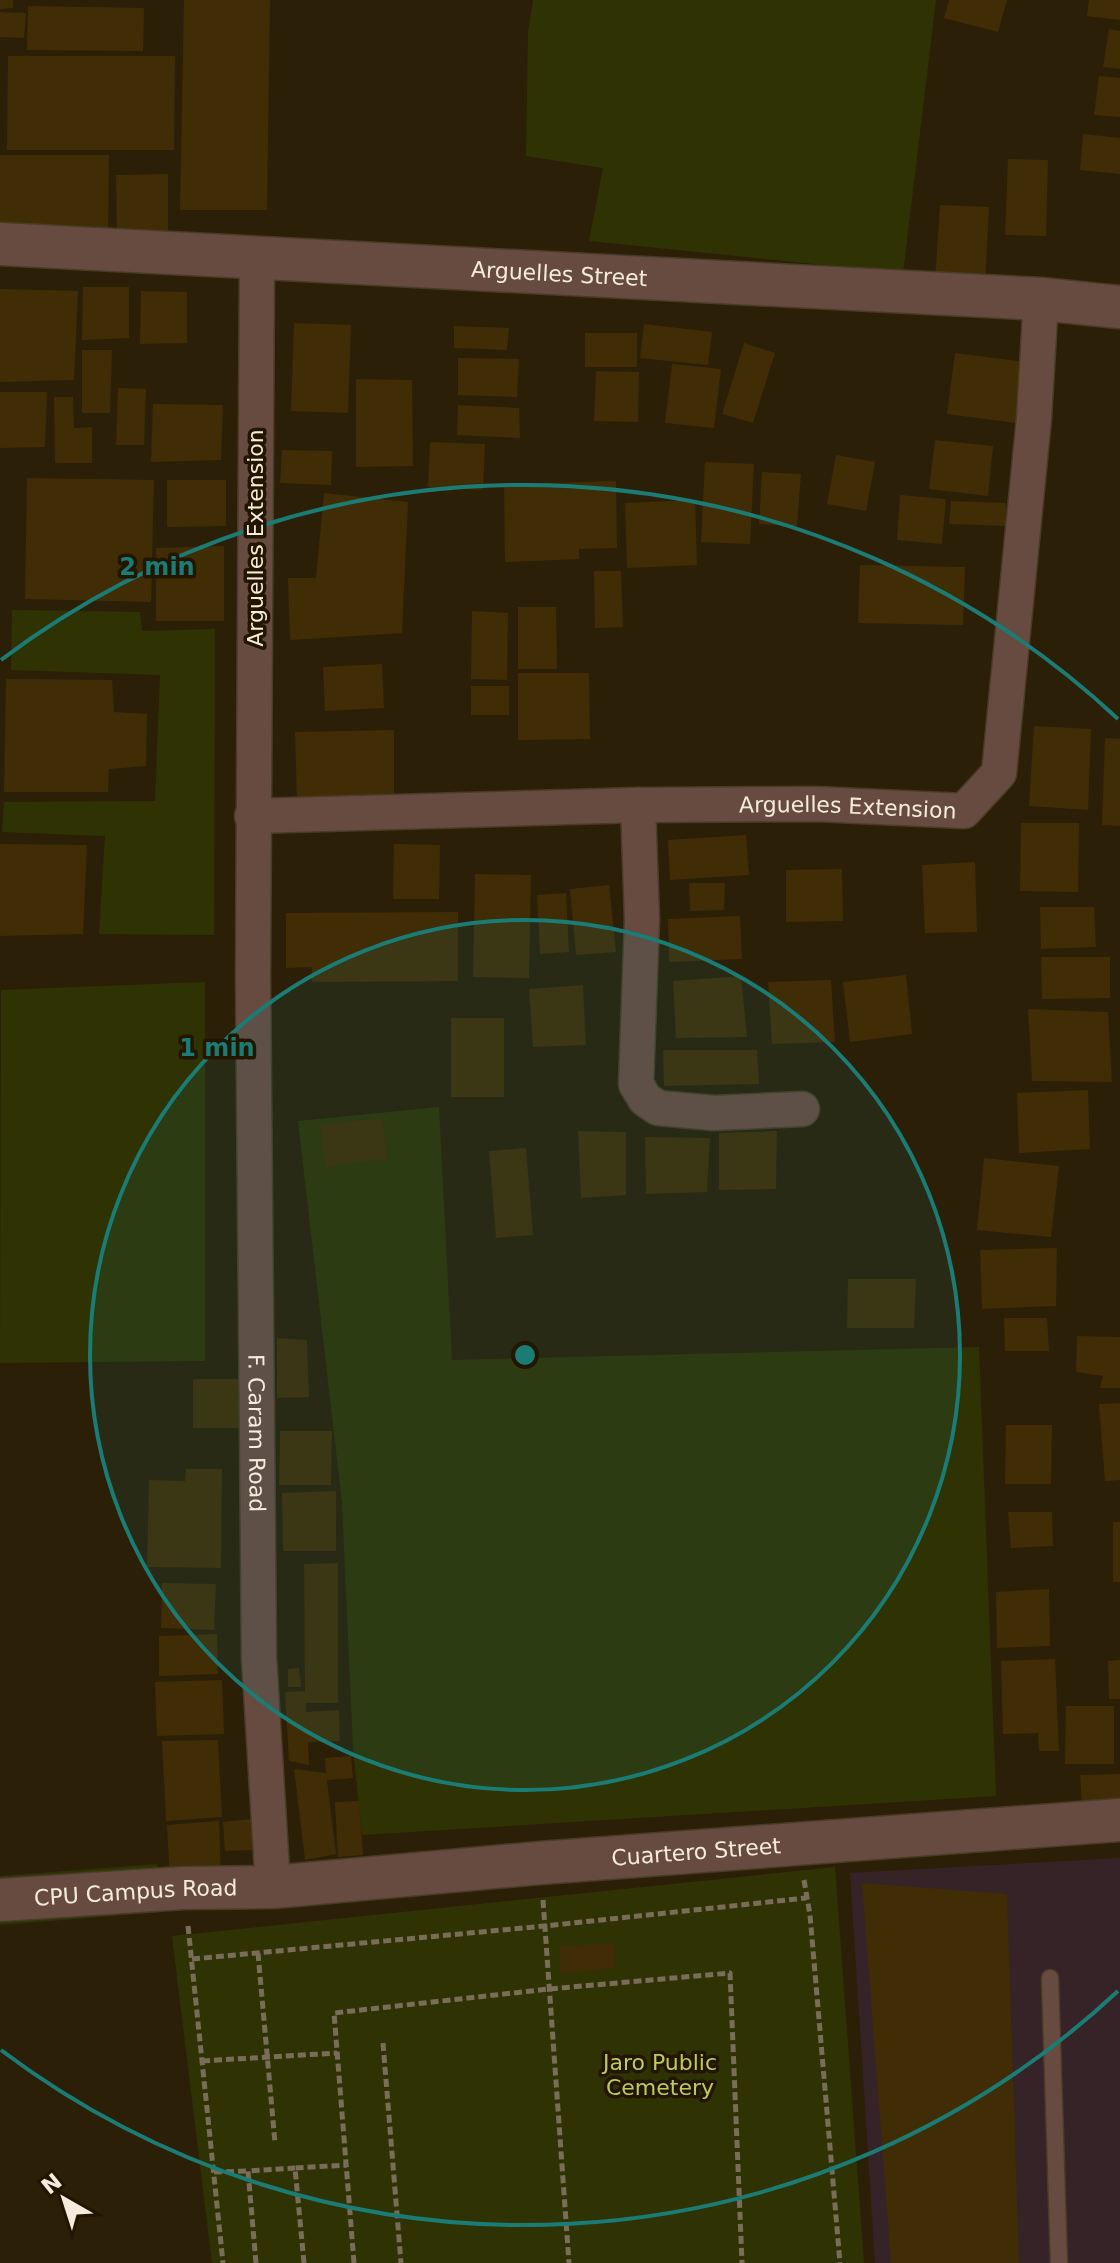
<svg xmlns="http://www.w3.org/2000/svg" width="1120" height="2263" font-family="'DejaVu Sans',sans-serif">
	<rect width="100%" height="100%" fill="#2c1f08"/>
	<path fill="#352328" d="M1120 1858V2263H875L850 1873Z"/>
	<g fill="#2f3304">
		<path d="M533 0H936L903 273 589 241 603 168 526 156 528 32Z"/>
		<path d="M12 610 140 612 142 631 215 629 214 935 99 934 105 836 2 832 4 802 155 801 160 675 11 670Z"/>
		<path d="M205 982V1361L0 1363 1 990Z"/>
		<path d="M439 1107 452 1360 979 1347 996 1796 362 1835 353 1749 342 1503 298 1121Z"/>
		<path d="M157 1864 158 1879 0 1892V1876Z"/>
		<path d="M835 1867 864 2263H212L172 1936Z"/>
		<path d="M161 1898 162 1912 0 1925V1910Z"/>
	</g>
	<g fill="#402d06">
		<path d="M0 0H13V8L0 9Z"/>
		<path d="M184 0H270L267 210H180Z"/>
		<path d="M949 0H1007L998 32 944 18Z"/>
		<path d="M1089 0H1120V20L1087 16Z"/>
		<path d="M28 6 144 8 143 51 27 50Z"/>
		<path d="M0 12 26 13 24 38 0 37Z"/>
		<path d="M1109 29 1120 31V69L1103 67Z"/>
		<path d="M8 56H175L174 150H7Z"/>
		<path d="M1099 76 1120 78V117L1094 115Z"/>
		<path d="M1083 134 1120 138V174L1080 170Z"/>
		<path d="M0 155H109L108 238H0Z"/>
		<path d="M1008 159 1048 160 1046 236 1005 235Z"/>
		<path d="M168 174V239L117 240 116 175Z"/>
		<path d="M940 205 989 207 985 283 935 280Z"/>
		<path d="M83 287H129V338L82 340Z"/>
		<path d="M0 289 78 291 74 380 0 382Z"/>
		<path d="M141 291 187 292V343L140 344Z"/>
		<path d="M294 323 351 325 348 413 291 411Z"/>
		<path d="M644 324 712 332 708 365 640 358Z"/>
		<path d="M454 326 509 328 507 350 454 348Z"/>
		<rect x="585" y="333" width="52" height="34"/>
		<path d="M744 343 775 353 753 423 722 414Z"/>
		<path d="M82 350H112L110 413H82Z"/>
		<path d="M955 353 1025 362 1016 423 947 414Z"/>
		<path d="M458 358 519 359 517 397 458 395Z"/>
		<path d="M672 364 721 369 714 428 665 423Z"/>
		<path d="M596 371 639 372 638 422 594 421Z"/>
		<path d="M356 379 412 380 413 466 356 467Z"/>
		<path d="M118 388 146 389 144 445H116Z"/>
		<path d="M0 392H47L45 447 0 448Z"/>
		<path d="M54 397H73L74 428 92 427V463H55Z"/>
		<path d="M153 404 223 405 221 460 151 462Z"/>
		<path d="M458 405 519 408 520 438 457 435Z"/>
		<path d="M935 440 993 446 988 496 929 489Z"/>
		<path d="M430 442 485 444 483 490 428 487Z"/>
		<path d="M282 450 332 451 331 485 280 483Z"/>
		<path d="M836 455 875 462 866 511 827 504Z"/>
		<path d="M705 462 754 464 750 544 701 542Z"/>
		<path d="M762 472 801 474 797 526 759 524Z"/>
		<path d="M27 478 154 480 151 602 25 599Z"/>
		<path d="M167 480H226V526L167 527Z"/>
		<path d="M616 481 617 548 579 549V559L505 562 504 484Z"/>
		<path d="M324 493 408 502 402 633 290 640 288 578H316Z"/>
		<path d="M900 495 946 499 942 544 897 540Z"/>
		<path d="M695 500 697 565 627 568 625 503Z"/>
		<path d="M951 501 1006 503V526L949 524Z"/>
		<path d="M224 546V621H156V548Z"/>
		<path d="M860 565 965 567 963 625 858 623Z"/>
		<path d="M594 571H621L623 627 595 628Z"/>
		<path d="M518 607H556L557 669H518Z"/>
		<path d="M472 611 508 613 507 680 471 679Z"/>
		<path d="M382 664 384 708 325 711 323 667Z"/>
		<path d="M518 673H589L590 739 518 740Z"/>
		<path d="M6 679 112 680 114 712 147 714 146 766 109 769 108 792H4Z"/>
		<rect x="471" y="686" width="38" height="29"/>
		<path d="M1034 726 1091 729 1088 810 1029 806Z"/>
		<path d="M394 730V803L297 805 295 732Z"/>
		<path d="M1105 738 1120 739V826L1102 825Z"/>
		<path d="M1021 823H1079L1078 892 1020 891Z"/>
		<path d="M746 835 749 875 670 880 668 840Z"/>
		<path d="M0 844 87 845 83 934 0 936Z"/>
		<path d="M394 844 440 845 439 899H393Z"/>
		<path d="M975 862 977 932 925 933 922 865Z"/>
		<path d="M842 869 843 921 786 922V870Z"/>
		<path d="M475 874 531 875 529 978 473 977Z"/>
		<path d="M689 883H725L724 910 690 911Z"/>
		<path d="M609 885 616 952 576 955 570 889Z"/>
		<path d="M566 893 569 952 540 954 537 895Z"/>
		<path d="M1040 907H1094L1096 947 1041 949Z"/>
		<path d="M458 912V981L312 982V967L286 968V913Z"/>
		<path d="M740 916 742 959 669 962 668 919Z"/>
		<path d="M1041 957H1110V998L1042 999Z"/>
		<path d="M906 975 912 1034 850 1042 843 982Z"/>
		<path d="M741 976 747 1037 676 1038 673 981Z"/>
		<path d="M831 980 835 1042 772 1044 768 982Z"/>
		<path d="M583 985 586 1045 533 1047 529 989Z"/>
		<path d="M1028 1009 1108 1012 1112 1082 1032 1081Z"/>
		<rect x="451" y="1018" width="53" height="79"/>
		<path d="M663 1050H757L759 1084 664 1086Z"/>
		<path d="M1088 1090 1090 1149 1019 1153 1017 1093Z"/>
		<path d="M383 1118 387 1159 325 1167 320 1125Z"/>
		<path d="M578 1131 626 1132V1195L581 1198Z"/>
		<path d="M777 1131 776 1189 719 1190V1133Z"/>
		<path d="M645 1137 710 1138 707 1192 646 1194Z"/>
		<path d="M526 1148 533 1235 496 1238 489 1151Z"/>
		<path d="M984 1158 1059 1166 1051 1237 977 1230Z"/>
		<path d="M1057 1248 1056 1306 982 1309 980 1250Z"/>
		<path d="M848 1279H916L914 1328H847Z"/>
		<path d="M1004 1318H1047L1049 1351H1005Z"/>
		<path d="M1077 1336 1120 1337V1388H1100L1103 1376 1076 1372Z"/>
		<path d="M277 1338 307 1340 309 1397 277 1398Z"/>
		<rect x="193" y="1379" width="46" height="49"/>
		<path d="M1120 1403V1480L1105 1481 1099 1404Z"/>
		<path d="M1006 1425H1052L1051 1484H1005Z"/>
		<path d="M280 1431H332L331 1485H279Z"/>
		<path d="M186 1469H222L221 1568 147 1567 149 1480 185 1481Z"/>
		<path d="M336 1491V1551H283L282 1493Z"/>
		<path d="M1008 1512H1052L1053 1546 1011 1548Z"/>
		<rect x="1113" y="1522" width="7" height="60"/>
		<path d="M338 1563V1703H306V1712L339 1710 340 1741 308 1742 309 1765 289 1761 285 1692 305 1691 304 1564Z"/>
		<path d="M162 1583 216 1584 214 1630 161 1628Z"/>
		<path d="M1049 1589 1050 1646 997 1648 996 1592Z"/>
		<path d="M217 1634 218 1674 159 1676V1636Z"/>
		<path d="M1055 1659 1059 1751H1039L1038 1733 1003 1734 1001 1661Z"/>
		<path d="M1120 1660V1699H1109L1108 1661Z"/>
		<path d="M299 1668 301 1687H288V1669Z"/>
		<path d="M222 1680 224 1734 157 1736 155 1682Z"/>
		<path d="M1066 1706H1114V1764H1065Z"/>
		<path d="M218 1740 222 1817 166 1821 162 1741Z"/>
		<path d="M351 1756 353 1778 327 1780 336 1854 305 1860 294 1769 326 1773 325 1758Z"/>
		<path d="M1120 1774V1801L1082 1805 1080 1775Z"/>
		<path d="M359 1801 363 1855 338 1857 335 1802Z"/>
		<path d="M251 1819 253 1850 225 1851 223 1822Z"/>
		<path d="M219 1821 221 1879 170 1881 167 1825Z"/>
		<path d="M862 1883 1007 1894 1019 2263H891Z"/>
		<path d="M614 1943 615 1968 560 1973V1946Z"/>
	</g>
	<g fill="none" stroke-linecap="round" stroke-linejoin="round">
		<defs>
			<path id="service" d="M1050 1978 1059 2263"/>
			<g id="minor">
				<path id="s1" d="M257 259 253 977 259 1658 273 1887"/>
				<path d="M638 805 642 919 636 1084 645 1099 658 1108 714 1113 802 1109"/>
				<path id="s2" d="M252 816 638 805 817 804 964 811 999 773 1034 418 1041 299"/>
			</g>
			<g id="tertiary">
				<path id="s3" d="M0 244 1041 299 1120 307"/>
				<path id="s4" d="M0 1900 183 1888 273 1887 540 1863 1120 1820"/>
			</g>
		</defs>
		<use href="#service" stroke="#483c26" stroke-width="19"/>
		<use href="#minor" stroke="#483c26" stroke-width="37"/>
		<use href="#tertiary" stroke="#483c26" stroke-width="45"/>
		<g stroke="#796d5a" stroke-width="5" stroke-dasharray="8 4" stroke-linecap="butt">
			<path d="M804 1880 810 1915 840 2263"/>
			<path d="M543 1900 569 2263"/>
			<path d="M188 1926 223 2263"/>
			<path d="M258 1953 275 2143"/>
			<path d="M192 1959 545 1926 806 1898"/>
			<path d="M383 2043 401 2263"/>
			<path d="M202 2061 337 2053"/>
			<path d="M214 2172 248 2171"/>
			<path d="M256 2263 248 2171 295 2168"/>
			<path d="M304 2263 295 2168 347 2165"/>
			<path d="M354 2263 334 2013 549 1989 730 1973 742 2263"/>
		</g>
		<use href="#service" stroke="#684b40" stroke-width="16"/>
		<use href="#minor" stroke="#684b40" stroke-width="34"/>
		<use href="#tertiary" stroke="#684b40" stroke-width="42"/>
	</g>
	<circle cx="525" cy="1355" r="435" fill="#1a7c74" fill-opacity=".12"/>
	<g fill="none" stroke="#1a7c74" stroke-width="4">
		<circle cx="525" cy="1355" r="435"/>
		<path d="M1118 1991A870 870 0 0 1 1 2050M1 660A870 870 0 0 1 1118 719"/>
	</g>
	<g text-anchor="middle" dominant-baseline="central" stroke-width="7" stroke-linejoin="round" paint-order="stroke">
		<g font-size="22" fill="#f5ecde" stroke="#221601">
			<text stroke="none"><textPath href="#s3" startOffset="560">Arguelles Street</textPath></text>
			<text transform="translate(255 538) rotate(-90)">Arguelles Extension</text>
			<text stroke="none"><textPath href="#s2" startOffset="596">Arguelles Extension</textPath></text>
			<text stroke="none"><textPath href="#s1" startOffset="1174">F. Caram Road</textPath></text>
			<text stroke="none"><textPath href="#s4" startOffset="698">Cuartero Street</textPath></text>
			<text stroke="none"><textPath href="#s4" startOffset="136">CPU Campus Road</textPath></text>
		</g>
		<g font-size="22" fill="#bdc963" stroke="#221601">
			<text x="660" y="2062">Jaro Public<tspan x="660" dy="25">Cemetery</tspan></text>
		</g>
	</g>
	<circle cx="525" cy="1355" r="12" fill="#1a7c74" stroke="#221601" stroke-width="4"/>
	<g font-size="24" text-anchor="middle" font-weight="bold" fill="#1a7c74" stroke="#221601" stroke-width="7" stroke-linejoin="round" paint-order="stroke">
		<text x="157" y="575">2 min</text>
		<text x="217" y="1056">1 min</text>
	</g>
	<g transform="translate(64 2199) rotate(321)" stroke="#221601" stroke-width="6" paint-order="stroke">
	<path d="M0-6L14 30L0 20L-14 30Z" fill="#f5ecde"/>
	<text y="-12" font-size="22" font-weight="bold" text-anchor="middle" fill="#f5ecde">N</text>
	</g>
</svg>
